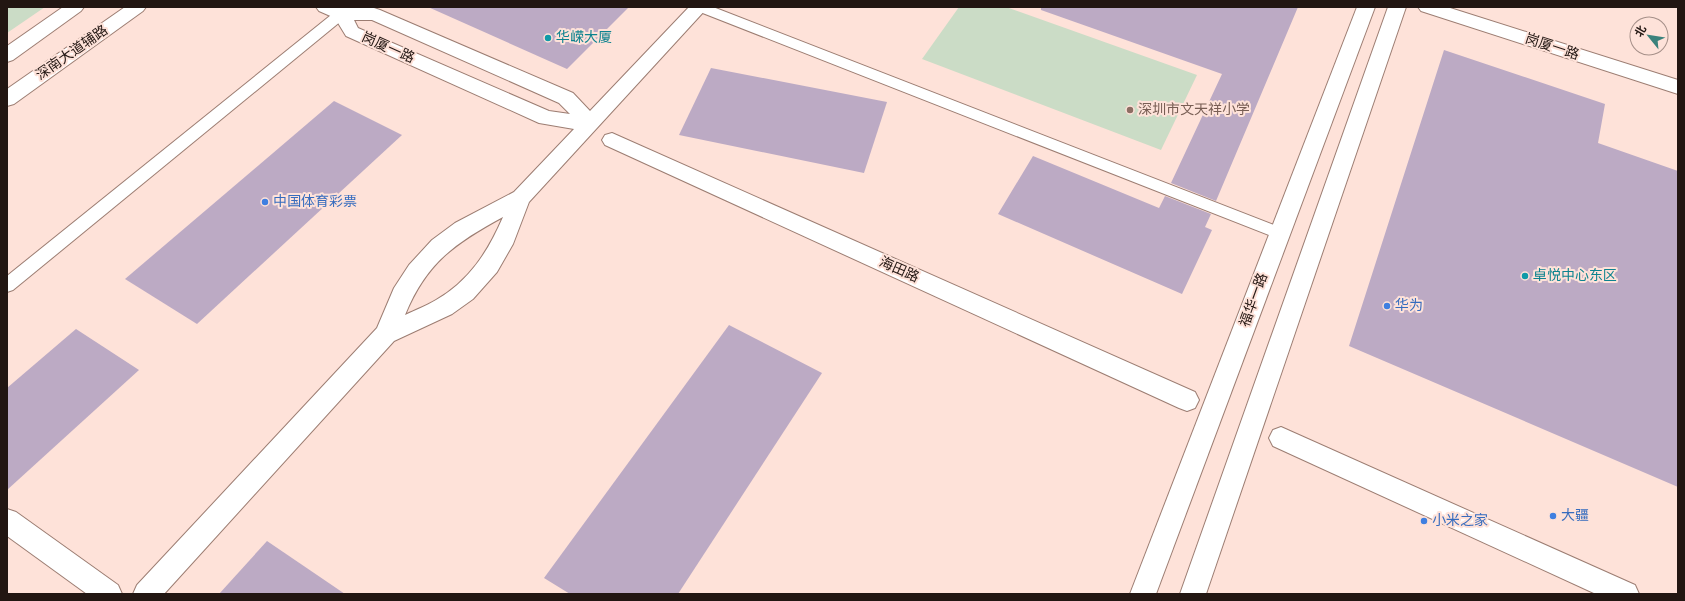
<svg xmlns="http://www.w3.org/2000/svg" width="1685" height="601" font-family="'Source Sans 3','Noto Sans SC',sans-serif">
	<rect width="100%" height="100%" fill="#fee2d9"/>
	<g fill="#cbdcc6">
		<path d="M7 7H45L7 33Z"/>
		<path d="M959 7H1006L1197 75 1161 150 922 59Z"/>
	</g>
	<g fill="#bcaac4">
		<path d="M428 7H629L567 69Z"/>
		<path d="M1041 7H1298L1216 201 1171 183 1222 74 1041 10Z"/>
		<path d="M1444 50 1605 104 1598 143 1678 171V487L1349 346Z"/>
		<path d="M711 68 887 102 864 173 679 135Z"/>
		<path d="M334 101 402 135 197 324 125 279Z"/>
		<path d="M1033 156 1159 208 1165 196 1211 214 1205 227 1212 230 1182 294 998 214Z"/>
		<path d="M729 325 822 373 678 594H570L544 578Z"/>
		<path d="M76 329 139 370 7 490V388Z"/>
		<path d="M267 541 345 594H219Z"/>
	</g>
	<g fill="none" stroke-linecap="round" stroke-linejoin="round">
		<defs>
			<g id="lane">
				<path d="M694 7H713L1284 229 1287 233 1284 237 1279 239 1274 237 695 10Z"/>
				<path d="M341 10 346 11 347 14 346 17 13 290 7 292V276L336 11Z"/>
			</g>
			<g id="street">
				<path d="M316 7 374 8 380 10 573 93 590 111 689 7H708L529 202 513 244 497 272 473 299 452 314 394 341 164 594H133L137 585 377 328 394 288 409 265 432 240 455 223 514 192 574 129 539 123 346 36 335 18 319 11ZM354 20H372L559 103 570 114 549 111 358 28ZM503 217C488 252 469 281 436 300 426 306 415 310 405 315 426 263 455 243 503 217Z"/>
				<path d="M1418 7H1447L1678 80V94L1421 11Z"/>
				<path d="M612 133 1195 392 1199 400 1195 408 1187 411 1179 408 605 145 602 140 605 135Z"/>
				<path d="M1281 427 1635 585 1639 594H1596L1273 446 1269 438 1273 430Z"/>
				<path d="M7 509 16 512 118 585 122 594H87L7 536Z"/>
			</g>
			<g id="secondary">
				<path d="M125 7H146L143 11 14 104 7 106V89Z"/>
				<path d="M1357 7H1375L1156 594H1130Z"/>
				<path d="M1388 7H1406L1206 594H1180Z"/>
			</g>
			<path id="primary" d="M63 7H84L81 11 13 60 7 62V46Z"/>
		</defs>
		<use href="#lane" stroke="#9c7d72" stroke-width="2"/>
		<use href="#street" stroke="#9c7d72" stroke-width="2"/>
		<use href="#secondary" stroke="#9c7d72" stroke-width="2"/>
		<use href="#primary" stroke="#9c7d72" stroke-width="2"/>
		<use href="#lane" fill="#fff" fill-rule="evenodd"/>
		<use href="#street" fill="#fff" fill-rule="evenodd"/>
		<use href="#secondary" fill="#fff" fill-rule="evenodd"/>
		<use href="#primary" fill="#fff" fill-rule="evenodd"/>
	</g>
	<g fill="#0f9aa8" stroke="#fee2d9" stroke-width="1.5">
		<circle cx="548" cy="38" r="4"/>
		<circle cx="1525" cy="276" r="4"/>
	</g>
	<circle fill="#8d6e63" stroke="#fee2d9" stroke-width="1.5" cx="1130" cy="110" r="4"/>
	<g fill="#3f7fe0" stroke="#fee2d9" stroke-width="1.5">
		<circle cx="265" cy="202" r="4"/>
		<circle cx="1387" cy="306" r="4"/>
		<circle cx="1553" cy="516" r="4"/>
		<circle cx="1424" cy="521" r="4"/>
	</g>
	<g text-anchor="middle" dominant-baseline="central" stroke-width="4" stroke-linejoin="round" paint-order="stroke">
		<g font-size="14" fill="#0d838f" stroke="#fee2d9" text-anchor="start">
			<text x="556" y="38">华嵘大厦</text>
			<text x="1533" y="276">卓悦中心东区</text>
		</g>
		<g font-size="14" fill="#221612" stroke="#fee2d9">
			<text transform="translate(1552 47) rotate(18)">岗厦一路</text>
			<text transform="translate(388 48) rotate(24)">岗厦一路</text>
			<text transform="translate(72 53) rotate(-35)">深南大道辅路</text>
			<text transform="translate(899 270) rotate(24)">海田路</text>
			<text transform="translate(1254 300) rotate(-70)">福华一路</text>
		</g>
		<g font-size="14" fill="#785e54" stroke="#fee2d9" text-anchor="start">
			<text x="1138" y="110">深圳市文天祥小学</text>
		</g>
		<g font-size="14" fill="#366cbe" stroke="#fee2d9" text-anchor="start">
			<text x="273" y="202">中国体育彩票</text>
			<text x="1395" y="306">华为</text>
			<text x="1561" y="516">大疆</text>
			<text x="1432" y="521">小米之家</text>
		</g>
	</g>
	<rect width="1685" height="601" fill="none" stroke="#221612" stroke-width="16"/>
	<g transform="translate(1649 36) rotate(300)"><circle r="19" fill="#fee2d9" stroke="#a69089"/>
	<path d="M0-3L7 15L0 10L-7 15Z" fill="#3b827c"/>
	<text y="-6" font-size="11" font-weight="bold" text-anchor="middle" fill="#221612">北</text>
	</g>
</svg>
